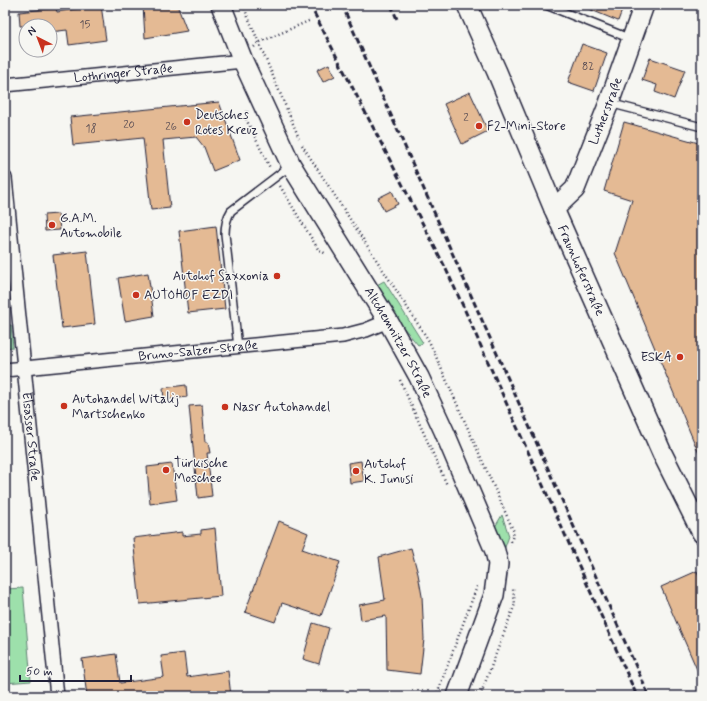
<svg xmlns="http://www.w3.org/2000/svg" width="707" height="701" font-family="Mynerve,sans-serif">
	<rect width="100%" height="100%" fill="#f6f6f2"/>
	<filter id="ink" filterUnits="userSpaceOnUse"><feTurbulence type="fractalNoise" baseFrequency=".025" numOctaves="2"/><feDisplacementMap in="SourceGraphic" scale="8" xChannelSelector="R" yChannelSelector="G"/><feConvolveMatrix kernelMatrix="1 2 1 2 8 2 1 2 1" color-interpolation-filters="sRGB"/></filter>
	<g filter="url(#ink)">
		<g fill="#9de0ab" stroke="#608173">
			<path d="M384 281 423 343 418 345 393 315 375 286Z"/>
			<path d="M11 325 13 347 5 348V326Z"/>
			<path d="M502 515 509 536 504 550 495 527Z"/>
			<path d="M23 588 31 681 5 683V589Z"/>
		</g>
		<g fill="#e4ba94" stroke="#22223b">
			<path d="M101 5 106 40 69 45 67 30 50 32V26H20L19 12 56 8 57 12Z"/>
			<path d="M143 5H177L187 31 145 38Z"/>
			<path d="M579 5H624L618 21Z"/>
			<path d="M582 44 607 53 594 91 568 82Z"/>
			<path d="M650 58 685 70 674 99 655 92 657 85 642 80Z"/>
			<path d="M329 64 335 76 323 82 317 70Z"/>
			<path d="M470 92 488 131 462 144 444 104Z"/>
			<path d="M219 102 240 160 213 171 204 147 196 137 163 140 170 208 151 210 143 138 73 145 70 117Z"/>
			<path d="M624 122 702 144V461L615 253 632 200 604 191Z"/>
			<path d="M392 191 398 204 384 211 378 198Z"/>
			<path d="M58 214 60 230 45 231 44 215Z"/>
			<path d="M216 226 225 309 188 313 179 231Z"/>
			<path d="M87 251 95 324 62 328 53 255Z"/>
			<path d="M148 273 154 316 125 321 118 278Z"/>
			<path d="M186 385 187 397 164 400 163 388Z"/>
			<path d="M202 405 205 442H208L210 453H207L212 496 198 498 189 406Z"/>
			<path d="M361 461 364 481 350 483 348 463Z"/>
			<path d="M172 464 177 500 150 504 147 467Z"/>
			<path d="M279 521 308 533 302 549 340 562 321 616 282 603 275 622 245 612Z"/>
			<path d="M215 528 221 596 140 604 133 538 182 532V536L201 534V530Z"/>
			<path d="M411 548 418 574 422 596 424 639 420 674 387 670 386 616 361 620 359 605 385 600 379 557Z"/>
			<path d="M697 571 702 583V681L661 587Z"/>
			<path d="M313 623 329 628 319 664 303 659Z"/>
			<path d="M184 653 187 677 228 671 231 696H87L82 659 116 654 120 683 164 677 161 656Z"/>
		</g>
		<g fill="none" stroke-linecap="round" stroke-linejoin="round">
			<defs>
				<g id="lane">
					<path d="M546 5 631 39"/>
					<path d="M609 103 702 127"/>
					<path d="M238 347 225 234C225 225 226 219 231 211L290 166"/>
				</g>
				<g id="street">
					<path id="s1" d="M5 85 243 61"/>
					<path id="s2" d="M5 178 57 696"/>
					<path id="s3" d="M5 370 343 336 366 330 388 321"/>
				</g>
				<g id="secondary">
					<path id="s4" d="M221 5 243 61 291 165 388 321 419 377 444 431 495 551 498 564 494 595 457 696"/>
					<path id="s5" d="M467 5 497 72 554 209 662 453 702 533"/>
					<path id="s6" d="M554 209 575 189 609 103 644 5"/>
				</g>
			</defs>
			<use href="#lane" stroke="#22223b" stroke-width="10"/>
			<use href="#street" stroke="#22223b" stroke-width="16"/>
			<use href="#secondary" stroke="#22223b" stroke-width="22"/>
			<g stroke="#22223b" stroke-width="2.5" stroke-dasharray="1 3" stroke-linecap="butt">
				<path d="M243 5 299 138"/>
				<path d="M327 5 330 12"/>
				<path d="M254 47 258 43 311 20"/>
				<path d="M247 111 246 119 270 168"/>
				<path d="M302 145 429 341 514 532 510 545"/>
				<path d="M280 186 318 249 326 254"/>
				<path d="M400 380 447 485"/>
				<path d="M436 696 478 584"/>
				<path d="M480 696 515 604 513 589"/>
			</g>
			<use href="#lane" stroke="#f6f6f2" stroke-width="7"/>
			<use href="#street" stroke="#f6f6f2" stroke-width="13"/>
			<use href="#secondary" stroke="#f6f6f2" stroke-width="19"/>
			<g stroke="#22223b" stroke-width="3" stroke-dasharray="6 3" stroke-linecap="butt">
				<path d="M310 5 445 267 463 306 637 696"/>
				<path d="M342 5 649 696"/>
				<path d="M391 5 397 19"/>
			</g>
		</g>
	</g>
	<g fill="#c8321e" stroke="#f6f6f2" stroke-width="1.5">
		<circle cx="187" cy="122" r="4"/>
		<circle cx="479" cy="126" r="4"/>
		<circle cx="52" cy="225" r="4"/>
		<circle cx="277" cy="276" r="4"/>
		<circle cx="136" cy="295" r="4"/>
		<circle cx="680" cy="357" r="4"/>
		<circle cx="64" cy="406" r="4"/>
		<circle cx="225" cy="407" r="4"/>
		<circle cx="166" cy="470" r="4"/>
		<circle cx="356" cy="471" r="4"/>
	</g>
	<g text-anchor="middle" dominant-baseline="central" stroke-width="3" stroke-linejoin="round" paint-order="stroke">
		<g font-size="11" fill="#524851">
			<text x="85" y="25">15</text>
			<text x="588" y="67">82</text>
			<text x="466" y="118">2</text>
			<text x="129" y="125">20</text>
			<text x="171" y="127">26</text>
			<text x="91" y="129">18</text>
		</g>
		<g font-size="13" fill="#22223b" stroke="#f6f6f2">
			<text stroke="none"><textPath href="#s1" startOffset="119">Lothringer Straße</textPath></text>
			<text stroke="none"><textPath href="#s6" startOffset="113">Lutherstraße</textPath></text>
			<text stroke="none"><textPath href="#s5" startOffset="289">Fraunhoferstraße</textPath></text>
			<text stroke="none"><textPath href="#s4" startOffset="382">Altchemnitzer Straße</textPath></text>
			<text stroke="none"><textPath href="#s3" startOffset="194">Bruno-Salzer-Straße</textPath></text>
			<text stroke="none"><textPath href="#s2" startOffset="260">Elsasser Straße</textPath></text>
		</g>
		<g font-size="13" fill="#22223b" stroke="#f6f6f2" text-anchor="start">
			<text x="195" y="115">Deutsches<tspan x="195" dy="15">Rotes Kreuz</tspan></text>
			<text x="487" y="126">F2-Mini-Store</text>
			<text x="60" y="218">G.A.M.<tspan x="60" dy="15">Automobile</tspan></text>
			<text x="269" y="276" text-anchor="end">Autohof Saxxonia</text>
			<text x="144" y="295">AUTOHOF EZDI</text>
			<text x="672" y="357" text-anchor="end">ESKA</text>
			<text x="72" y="399">Autohandel Witalij<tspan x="72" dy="15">Martschenko</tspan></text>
			<text x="233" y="407">Nasr Autohandel</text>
			<text x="174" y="463">Türkische<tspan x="174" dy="15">Moschee</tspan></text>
			<text x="364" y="464">Autohof<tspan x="364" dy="15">K. Junusi</tspan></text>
		</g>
	</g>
	<rect width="707" height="701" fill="none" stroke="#f6f6f2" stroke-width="20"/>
	<rect x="10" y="10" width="687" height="681" fill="none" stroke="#22223b" stroke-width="1.5" filter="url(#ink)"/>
	<g transform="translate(38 38) rotate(318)"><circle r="19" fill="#f6f6f2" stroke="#a1a1a9"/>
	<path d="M0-3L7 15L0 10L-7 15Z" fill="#c8321e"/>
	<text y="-6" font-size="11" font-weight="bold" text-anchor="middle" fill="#22223b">N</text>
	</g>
	<path d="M20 675v6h111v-6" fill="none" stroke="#22223b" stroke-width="2"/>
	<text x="26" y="675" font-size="12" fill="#22223b" stroke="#f6f6f2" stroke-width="3" paint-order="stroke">50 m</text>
</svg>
